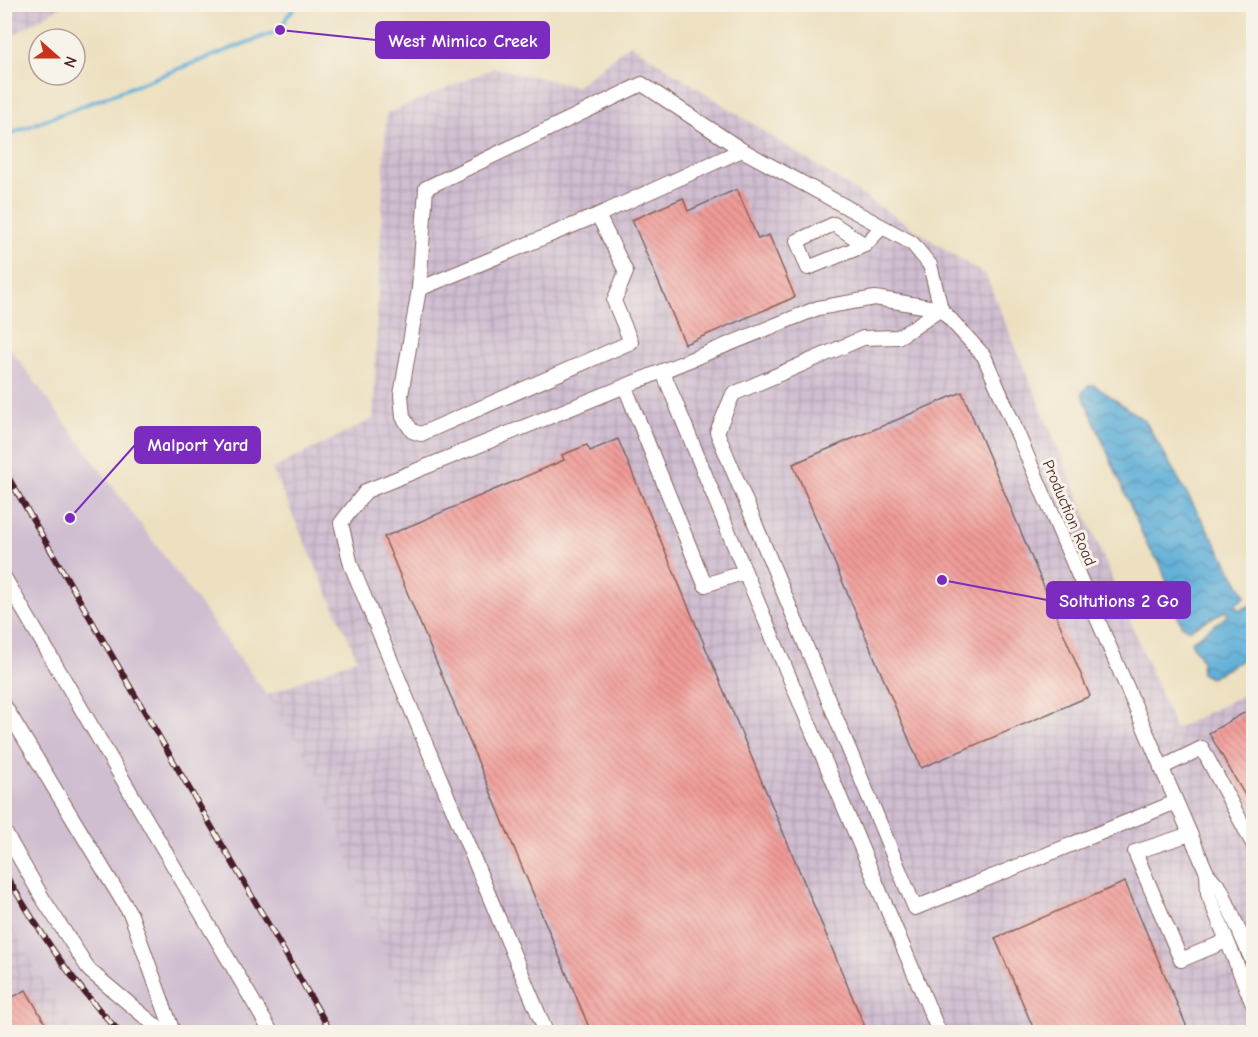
<svg xmlns="http://www.w3.org/2000/svg" width="1258" height="1037" font-family="'Comic Neue',sans-serif">
	<defs>
		<pattern id="industrial-grid" width="8" height="8" patternUnits="userSpaceOnUse" patternTransform="scale(1.5)"><rect width="8" height="8" fill="#cfbdd0"/><path d="M0 4h8M4 0v8" fill="none" stroke="#b3a2b3"/></pattern>
		<pattern id="water-waves" width="16" height="10" patternUnits="userSpaceOnUse" patternTransform="scale(1.5)"><rect width="16" height="10" fill="#5eafd8"/><path d="M0 5q4-4 8 0t8 0" fill="none" stroke="#508eaf"/></pattern>
		<pattern id="building-back-hatch" width="6" height="6" patternUnits="userSpaceOnUse" patternTransform="scale(1.5)"><rect width="6" height="6" fill="#f19b98"/><path d="M-1 5l2 2M0 0l6 6M5-1l2 2" fill="none" stroke="#c57e7c"/></pattern>
	</defs>
	<rect width="100%" height="100%" fill="#f7f3e8"/>
	<filter id="ink" filterUnits="userSpaceOnUse"><feTurbulence type="fractalNoise" baseFrequency=".0167" numOctaves="2"/><feDisplacementMap in="SourceGraphic" scale="12" xChannelSelector="R" yChannelSelector="G"/><feConvolveMatrix kernelMatrix="1 2 1 2 8 2 1 2 1" color-interpolation-filters="sRGB"/></filter>
	<filter id="wash" filterUnits="userSpaceOnUse"><feTurbulence type="fractalNoise" baseFrequency=".008" numOctaves="4" result="noise"/><feDisplacementMap in="SourceGraphic" scale="24" xChannelSelector="R" yChannelSelector="G"/><feGaussianBlur stdDeviation="1.35" result="paint"/><feColorMatrix in="noise" values="0 0 0 0 0 0 0 0 0 0 0 0 0 0 0 0 0 1.4 0 .05"/><feComposite in="paint" operator="in"/></filter>
	<g filter="url(#wash)">
		<rect width="100%" height="100%" fill="#ede0c0"/>
		<g fill="url(#industrial-grid)">
			<path d="M5 4H63V5L5 40Z"/>
			<path d="M630 44 986 276 1175 729 1253 690V1032H415L381 947 267 695 357 658 272 469 373 419 386 114 494 68 577 86Z"/>
			<path d="M5 914 73 1032H5Z"/>
		</g>
		<path fill="#cfbdd0" d="M4 340 267 695 319 777 381 947 415 1032H73L5 914Z"/>
		<path fill="url(#water-waves)" stroke="#546782" stroke-width="1.5" d="M1094 385 1145 421 1246 596 1236 604 1238 610 1252 605 1253 607V654L1210 678 1201 673 1202 660 1191 642 1228 615 1227 610 1189 630 1181 625 1160 563 1148 547 1082 393 1088 386Z"/>
		<g fill="none" stroke-linecap="round" stroke-linejoin="round">
			<path stroke="#5eafd8" stroke-width="4" d="M4 136 280 30 288 15 298 4"/>
		</g>
		<g id="blocks">
			<g fill="url(#building-back-hatch)">
				<path d="M737 189 758 239 769 235 795 297 685 344 632 220 683 198 688 211Z"/>
				<path d="M962 392 1090 696 921 768 793 464Z"/>
				<path d="M618 439 867 1032H591L384 537 564 460 562 455 587 445 590 451Z"/>
				<path d="M1254 707V811L1209 733Z"/>
				<path d="M1125 882 1189 1032H1035L995 938Z"/>
				<path d="M4 987 11 998 26 990 50 1032H4Z"/>
			</g>
		</g>
	</g>
	<g filter="url(#ink)">
		<use href="#blocks" fill-opacity="0" stroke="#83635f" stroke-width="1.5"/>
		<g fill="none" stroke-linecap="round" stroke-linejoin="round">
			<defs>
				<g id="minor">
					<path d="M742 150 598 215 419 289 426 188 642 84 742 150 912 243 930 265 941 309 984 356 1207 873 1221 889 1254 965"/>
					<path d="M865 245 808 268 797 241 834 224 865 245 882 227"/>
					<path d="M419 289 401 395 403 417 412 431 421 434 631 342 614 301 626 272 598 215"/>
					<path d="M941 309 913 328 898 337 863 338 733 394 717 432 915 908 1176 802"/>
					<path d="M663 372 745 572 939 1032"/>
					<path d="M625 387 705 585 745 572"/>
					<path d="M4 577 271 1032"/>
					<path d="M4 705 131 915 173 1032"/>
					<path d="M1161 768 1202 748 1254 846"/>
					<path d="M4 831 43 899 90 971 163 1032"/>
					<path d="M1190 834 1135 852 1181 960 1226 941"/>
					<path d="M1207 873 1208 894 1254 1007"/>
					<path d="M546 1032 351 565 341 523 366 491 818 308 875 298 941 309"/>
				</g>
			</defs>
			<use href="#minor" stroke="#83635f" stroke-width="16"/>
			<use href="#minor" stroke="#fff" stroke-width="14"/>
			<defs>
				<g id="rail">
					<path d="M4 470 331 1032"/>
					<path d="M4 872C39 930 72 984 120 1032"/>
				</g>
			</defs>
			<use href="#rail" stroke="#4a1f2b" stroke-width="6"/>
			<use href="#rail" stroke="#f7f3e8" stroke-width="4" stroke-dasharray="11" stroke-linecap="butt"/>
		</g>
	</g>
	<g text-anchor="middle" dominant-baseline="central" stroke-width="6" stroke-linejoin="round" paint-order="stroke">
		<g font-size="16" fill="#4a1f2b" stroke="#f7f3e8">
			<text transform="translate(1069 513) rotate(67)">Production Road</text>
		</g>
	</g>
	<path fill="none" stroke="#7b2cbf" stroke-width="2" d="M280 30L376 40M70 518L135 445M942 580L1047 600"/>
	<g fill="#7b2cbf" stroke="#f7f3e8" stroke-width="2">
		<circle cx="280" cy="30" r="6"/>
		<circle cx="70" cy="518" r="6"/>
		<circle cx="942" cy="580" r="6"/>
	</g>
	<g fill="#7b2cbf" stroke="#7b2cbf" stroke-width="2">
		<rect x="376" y="22" width="173" height="36" rx="6"/>
		<rect x="135" y="427" width="125" height="36" rx="6"/>
		<rect x="1047" y="582" width="143" height="36" rx="6"/>
	</g>
	<g font-size="18" text-anchor="middle" font-weight="bold" fill="#fff">
		<text x="463" y="47">West Mimico Creek</text>
		<text x="198" y="451">Malport Yard</text>
		<text x="1119" y="607">Soltutions 2 Go</text>
	</g>
	<rect width="1258" height="1037" fill="none" stroke="#f7f3e8" stroke-width="24"/>
	<g transform="translate(57 57) rotate(111)"><circle r="28" fill="#f7f3e8" stroke="#b29e9c" stroke-width="1.5"/>
	<path d="M0-4.5L10 22L0 15L-10 22Z" fill="#c8321e"/>
	<text y="-9" font-size="16" font-weight="bold" text-anchor="middle" fill="#4a1f2b">N</text>
	</g>
</svg>
